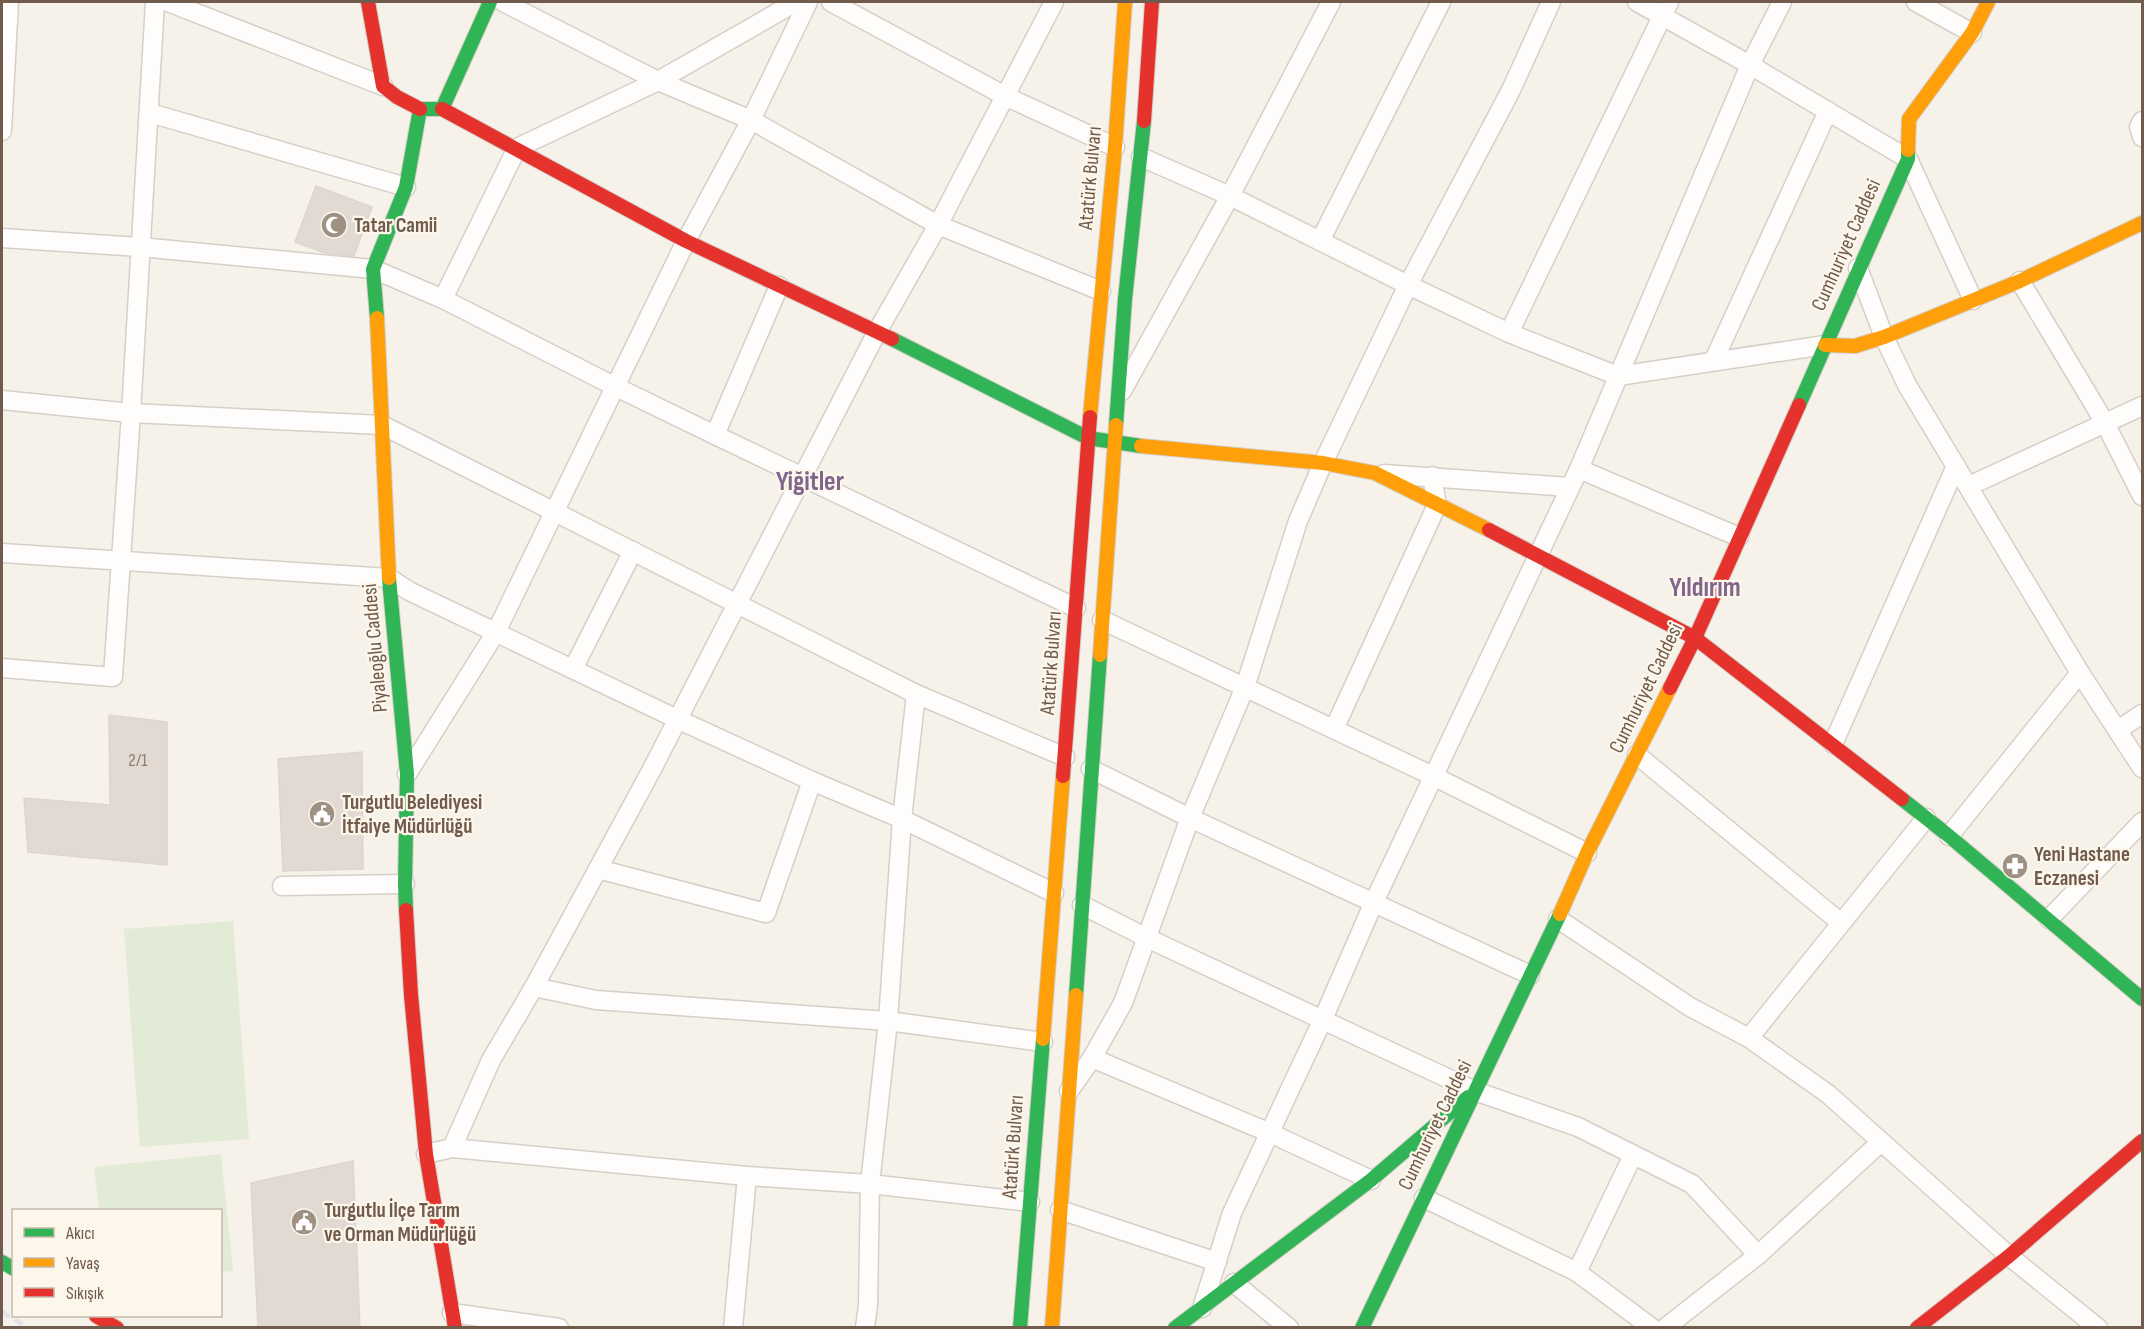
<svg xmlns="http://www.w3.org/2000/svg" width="2144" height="1329" font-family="'Sofia Sans Condensed',sans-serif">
	<rect width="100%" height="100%" fill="#f6f2ea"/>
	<g fill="#e2ebd6">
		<path d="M233 921 249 1139 140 1147 124 929Z"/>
		<path d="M221 1154 233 1271 221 1272 220 1210H99L94 1167Z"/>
	</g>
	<g fill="#e2dad2" stroke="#ded5cd" stroke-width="1.5">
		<path d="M316 186 372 207 354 256 325 253 295 242Z"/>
		<path d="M109 715 167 722V865L28 852 24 798 110 805Z"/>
		<path d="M362 752 363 869 283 871 278 759Z"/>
		<path d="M353 1161 360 1328H258L251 1183Z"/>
	</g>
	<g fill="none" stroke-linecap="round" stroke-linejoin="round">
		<defs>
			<g id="street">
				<path d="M168 2 383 86"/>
				<path d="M503 2 658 81 751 120 938 225 1101 291"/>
				<path d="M831 2 1005 96 1115 147"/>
				<path d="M1637 2 1750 65 1908 159 1973 300"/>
				<path d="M1916 2 1972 33"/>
				<path d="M150 113 406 187"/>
				<path d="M2142 121 2139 127 2142 137"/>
				<path d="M2 131 9 2"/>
				<path d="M1141 157 1230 196 1408 285 1509 333 1618 376 1825 345"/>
				<path d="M2 238 140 247 373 269 443 299 616 387 715 435"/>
				<path d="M1320 241 1441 2"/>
				<path d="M1858 268 1884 337 1907 385 2080 673 2142 768"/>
				<path d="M2020 281 2105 423 2142 496"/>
				<path d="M779 286 715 435 1076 608"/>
				<path d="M443 299 517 148 658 81 796 2"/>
				<path d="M1509 333 1669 2"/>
				<path d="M1714 360 1828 111"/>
				<path d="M1122 391 1230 196 1331 2"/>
				<path d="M2 400 131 413 382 425 916 694 1065 757"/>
				<path d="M1579 469 1739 537"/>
				<path d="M1384 474 1570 487"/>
				<path d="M1969 486 2142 406"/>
				<path d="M2 553 389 578 409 591 677 719 812 781 902 819 1054 893"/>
				<path d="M1102 620 1433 776 1587 853"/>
				<path d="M2 668 113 677 131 413 155 2"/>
				<path d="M573 669 633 551"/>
				<path d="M1334 729 1437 505 1432 476"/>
				<path d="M2118 730 2142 714"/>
				<path d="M1833 744 1956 466"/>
				<path d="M1637 755 1840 922"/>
				<path d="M1091 769 1190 818 1530 975"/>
				<path d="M407 774 496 632 686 241 751 120 808 2"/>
				<path d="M1949 836 2080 673"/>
				<path d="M598 869 766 913 812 781"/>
				<path d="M282 886 405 884"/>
				<path d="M1082 905 1147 938 1475 1091 1578 1127 1692 1184 1758 1255"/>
				<path d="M1558 919 1690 1007 1749 1038 1828 1094 2009 1256 2098 1328"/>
				<path d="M2049 919 2142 822"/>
				<path d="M1749 1038 1926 818"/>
				<path d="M1043 1042 888 1021 596 1000 534 987 651 771 877 332 938 225 1054 2"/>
				<path d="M1092 1058 1270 1133 1371 1180"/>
				<path d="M1069 1091 1092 1058 1123 1003 1190 818 1245 687 1298 521 1323 463 1408 285 1511 90 1551 2"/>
				<path d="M452 1148 491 1060 534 987"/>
				<path d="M426 1154 452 1148 747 1176 870 1184 1030 1202"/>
				<path d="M1424 1198 1577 1272 1652 1328"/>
				<path d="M1060 1210 1217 1262"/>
				<path d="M1577 1272 1633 1155"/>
				<path d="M1234 1283 1289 1328"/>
				<path d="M1202 1308 1232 1213 1323 1019 1374 902 1579 469 1750 65 1782 2"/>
				<path d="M452 1313 559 1328"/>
				<path d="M733 1328 747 1176"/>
				<path d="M865 1328 868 1305 870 1184 888 1021 902 819 916 694"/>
				<path d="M1665 1328 1758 1255 1881 1142"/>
			</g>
			<g id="fast">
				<path d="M377 318 373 269 406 187 420 109H442L490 2"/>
				<path d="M892 339 1088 438 1141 446"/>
				<path d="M1799 405 1908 159V150"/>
				<path d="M1116 425 1125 299 1144 121"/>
				<path d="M389 578 407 774 405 884 406 910"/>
				<path d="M1902 799 1949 836 2142 999"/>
				<path d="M1076 995 1100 655"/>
				<path d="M2 1262 14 1269"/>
				<path d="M1020 1328 1043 1039"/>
				<path d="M1175 1328 1371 1180 1468 1097"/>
				<path d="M1362 1328 1560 914"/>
			</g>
			<g id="slow">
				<path d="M1908 150 1909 119 1972 33 1988 2"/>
				<path d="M377 318 389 578"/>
				<path d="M1825 345 1855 346 1884 337 2020 281 2142 223"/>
				<path d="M1090 417 1115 147 1125 2"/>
				<path d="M1141 446 1323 463 1375 473 1489 530"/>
				<path d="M1100 655 1116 425"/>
				<path d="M1560 914 1587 853 1670 688"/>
				<path d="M1043 1039 1063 776"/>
				<path d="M1052 1328 1076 995"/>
			</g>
			<g id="jam">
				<path d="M368 2 383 86 397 97 420 109"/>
				<path d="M442 109 686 241 892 339"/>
				<path d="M1144 121 1152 2"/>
				<path d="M1489 530 1695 638 1902 799"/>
				<path d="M1670 688 1695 638 1799 405"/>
				<path d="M1063 776 1090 417"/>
				<path d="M406 910 411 995 426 1154 455 1328"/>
				<path d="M96 1316 117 1328"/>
				<path d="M1917 1328 2009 1256 2142 1141"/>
			</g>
		</defs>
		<use href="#street" stroke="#d5cfc8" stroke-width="21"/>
		<use href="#fast" stroke="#d4cec7" stroke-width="16"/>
		<use href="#slow" stroke="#d4cec7" stroke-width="16"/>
		<use href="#jam" stroke="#d4cec7" stroke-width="16"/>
		<use href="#street" stroke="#fefdfc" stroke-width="18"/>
		<use href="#fast" stroke="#30b455" stroke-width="14"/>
		<use href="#slow" stroke="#ff9f0a" stroke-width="14"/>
		<use href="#jam" stroke="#e5322d" stroke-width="14"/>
		<path stroke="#e4e2e4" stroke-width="4.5" stroke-dasharray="9 6" stroke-linecap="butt" d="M2 1312 29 1328"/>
	</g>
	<defs>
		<symbol id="mosque-disc" viewBox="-11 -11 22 22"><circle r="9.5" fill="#9f9084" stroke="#fdf7eb"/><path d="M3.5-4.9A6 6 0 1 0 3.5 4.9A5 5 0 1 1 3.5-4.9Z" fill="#fff"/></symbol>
		<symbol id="civic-disc" viewBox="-11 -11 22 22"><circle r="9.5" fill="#9f9084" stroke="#fdf7eb"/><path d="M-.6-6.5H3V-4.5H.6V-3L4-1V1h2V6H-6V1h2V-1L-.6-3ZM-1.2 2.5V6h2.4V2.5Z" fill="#fff"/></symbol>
		<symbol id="pharmacy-disc" viewBox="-11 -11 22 22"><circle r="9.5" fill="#9f9084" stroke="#fdf7eb"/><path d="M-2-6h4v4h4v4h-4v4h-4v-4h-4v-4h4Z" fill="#fff"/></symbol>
	</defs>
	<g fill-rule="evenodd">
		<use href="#mosque-disc" x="319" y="210" width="30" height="30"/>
		<use href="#civic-disc" x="307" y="799" width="30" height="30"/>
		<use href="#pharmacy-disc" x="2000" y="851" width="30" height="30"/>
		<use href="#civic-disc" x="289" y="1207" width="30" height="30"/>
	</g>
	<g text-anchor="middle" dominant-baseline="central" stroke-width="4.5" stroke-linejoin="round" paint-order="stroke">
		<g font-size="18" fill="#8e7d70">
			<text x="138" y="760">2/1</text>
		</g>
		<g font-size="21" fill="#705b4d" stroke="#fdf7eb">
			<text transform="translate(1090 178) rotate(-85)">Atatürk Bulvarı</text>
			<text transform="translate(1846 245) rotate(-66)">Cumhuriyet Caddesi</text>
			<text transform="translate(375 648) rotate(-95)">Piyaleoğlu Caddesi</text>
			<text transform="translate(1051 663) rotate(-86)">Atatürk Bulvarı</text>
			<text transform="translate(1646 688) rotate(-64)">Cumhuriyet Caddesi</text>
			<text transform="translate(1435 1125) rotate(-64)">Cumhuriyet Caddesi</text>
			<text transform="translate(1013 1147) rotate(-86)">Atatürk Bulvarı</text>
		</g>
		<g font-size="21" font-weight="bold" fill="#705b4d" stroke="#fdf7eb" text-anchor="start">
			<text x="354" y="225">Tatar Camii</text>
			<text x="342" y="802">Turgutlu Belediyesi<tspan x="342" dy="24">İtfaiye Müdürlüğü</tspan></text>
			<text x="2034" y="854">Yeni Hastane<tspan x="2034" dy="24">Eczanesi</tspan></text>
			<text x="324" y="1210">Turgutlu İlçe Tarım<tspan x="324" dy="24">ve Orman Müdürlüğü</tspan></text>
		</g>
		<g font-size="27" font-weight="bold" fill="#80658c" stroke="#fdf7eb">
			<text x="810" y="482">Yiğitler</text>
			<text x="1705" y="588">Yıldırım</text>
		</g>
	</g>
	<rect width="2144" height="1329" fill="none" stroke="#705b4d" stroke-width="6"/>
	<rect x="12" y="1209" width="210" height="108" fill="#fdf7eb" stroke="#c5b9ac" stroke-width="1.5"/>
	<rect x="24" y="1228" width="30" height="9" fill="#30b455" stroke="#c5b9ac" stroke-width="1.5"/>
	<text x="66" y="1239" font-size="18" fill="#705b4d">Akıcı</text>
	<rect x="24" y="1258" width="30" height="9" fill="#ff9f0a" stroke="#c5b9ac" stroke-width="1.5"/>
	<text x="66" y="1269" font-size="18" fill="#705b4d">Yavaş</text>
	<rect x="24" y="1288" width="30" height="9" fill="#e5322d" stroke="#c5b9ac" stroke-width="1.5"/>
	<text x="66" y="1299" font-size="18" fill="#705b4d">Sıkışık</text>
</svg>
